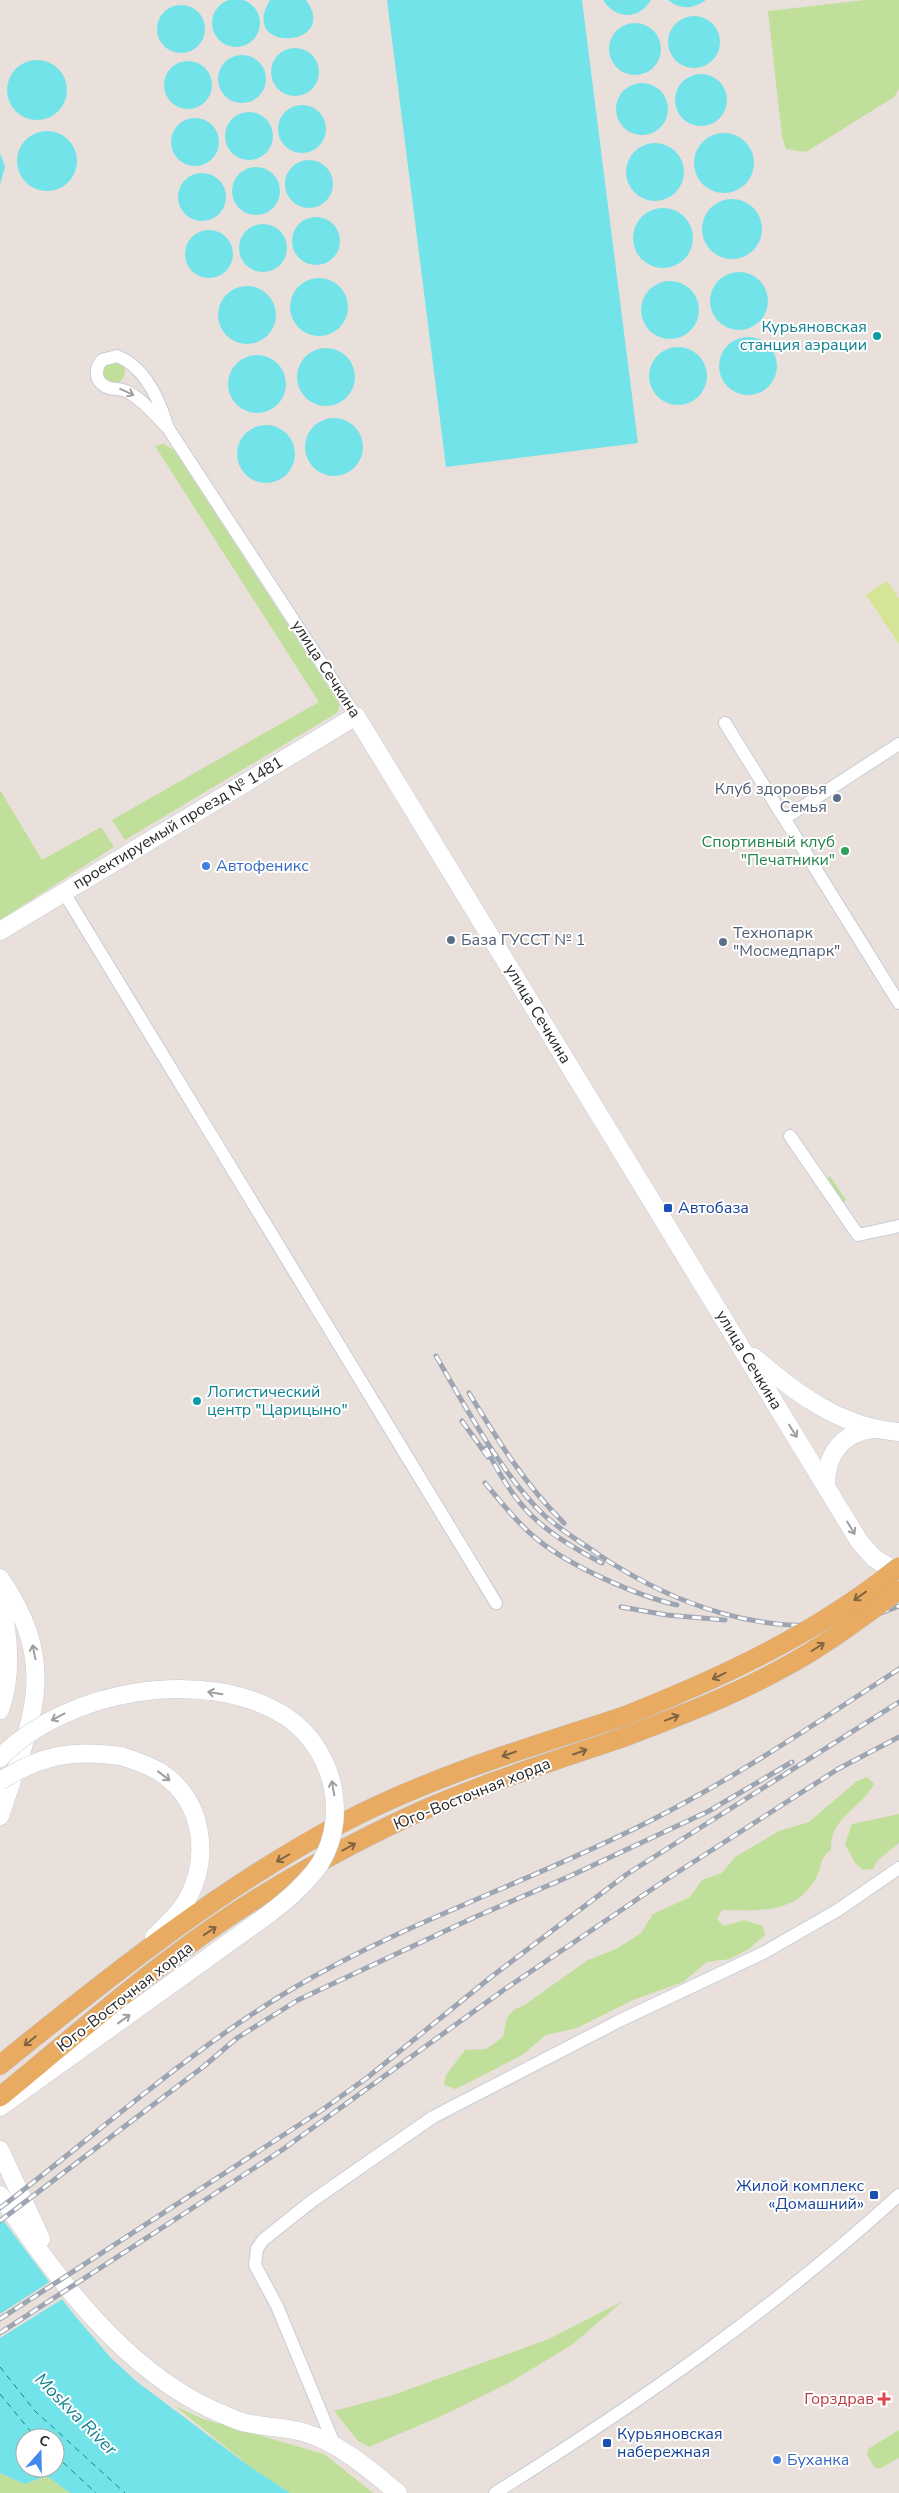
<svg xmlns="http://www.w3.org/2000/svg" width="899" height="2493" font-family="'Nunito Sans',sans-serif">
	<rect width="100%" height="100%" fill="#eae0db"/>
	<g fill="#c0df9a">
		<path d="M865 0H899V89L894 97 806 152 786 149 782 137 768 11Z"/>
		<circle cx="114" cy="372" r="11"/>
		<path d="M164 444 174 450 340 705 337 713 125 840 112 820 319 702 155 446Z"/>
		<path d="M0 790 42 860 101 827 114 847 0 920Z"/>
		<path d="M830 1176 846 1200 841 1204 825 1180Z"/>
		<path d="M867 1777 874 1784C861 1809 829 1818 831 1850 819 1859 823 1863 817 1876 799 1914 758 1911 722 1910L717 1919 724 1926 744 1920 763 1926 765 1935 749 1949 730 1959 707 1962 683 1982 633 2000 577 2028 546 2035 522 2055 464 2085 455 2089 444 2085 446 2075 465 2050 486 2049 503 2037C506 2021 506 2011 523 2006L588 1960 616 1949 641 1933 653 1914 690 1897 702 1880 722 1873 735 1857 779 1831 809 1822 857 1781Z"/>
		<path d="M899 1814V1843L878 1860 873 1869 863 1870 855 1863 845 1844 852 1824Z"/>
		<path d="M623 2301 573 2344 509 2383 446 2414 369 2447 358 2441 334 2411 390 2396 549 2339Z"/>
		<path d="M175 2406 203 2419 324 2454 373 2493H290L249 2466Z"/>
		<path d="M899 2430V2458L881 2468H875L867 2455 868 2449Z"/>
		<path d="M0 2473 24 2484 47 2476 70 2493H0Z"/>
	</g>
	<path fill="#d5e596" d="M887 581 899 599V644L866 595Z"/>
	<g fill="#72e3e8" fill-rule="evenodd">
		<circle cx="236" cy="23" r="24"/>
		<path d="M270 0H306C341 48 237 54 270 0Z"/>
		<path d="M387 0H582L638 443 446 467Z"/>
		<path d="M603 0H651C639 20 616 20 603 0Z"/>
		<path d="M668 0H706C693 9 681 10 668 0Z"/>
		<circle cx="181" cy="29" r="24"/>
		<circle cx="694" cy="42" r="26"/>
		<circle cx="635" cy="49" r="26"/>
		<circle cx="295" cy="72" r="24"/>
		<circle cx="242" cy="79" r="24"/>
		<circle cx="37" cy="90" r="30"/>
		<circle cx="188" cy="85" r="24"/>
		<circle cx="701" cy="100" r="26"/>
		<circle cx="642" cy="109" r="26"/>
		<circle cx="302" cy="129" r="24"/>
		<circle cx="249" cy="136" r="24"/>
		<circle cx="195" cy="142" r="24"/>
		<circle cx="47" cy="161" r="30"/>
		<circle cx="724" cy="163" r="30"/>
		<circle cx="655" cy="172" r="29"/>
		<path d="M0 153 5 167 0 185Z"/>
		<circle cx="309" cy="184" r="24"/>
		<circle cx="256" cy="191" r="24"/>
		<circle cx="202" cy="197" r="24"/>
		<circle cx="732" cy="229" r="30"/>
		<circle cx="663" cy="238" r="30"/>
		<circle cx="316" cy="241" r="24"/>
		<circle cx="263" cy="248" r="24"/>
		<circle cx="209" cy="254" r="24"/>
		<circle cx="739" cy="301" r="29"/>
		<circle cx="319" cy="307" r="29"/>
		<circle cx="670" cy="310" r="29"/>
		<circle cx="247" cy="315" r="29"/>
		<circle cx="748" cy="366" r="29"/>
		<circle cx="678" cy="376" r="29"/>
		<circle cx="326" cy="377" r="29"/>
		<circle cx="257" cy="384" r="29"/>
		<circle cx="334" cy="447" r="29"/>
		<circle cx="266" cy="454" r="29"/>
		<path d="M0 2216 71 2311 110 2357 136 2381 249 2466 290 2493H70L47 2476 24 2484 0 2473ZM25 2438H55V2468H25Z"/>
	</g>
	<path fill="#eae0db" d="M51 2281 64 2298 0 2338V2314Z"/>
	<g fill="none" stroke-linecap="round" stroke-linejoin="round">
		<g stroke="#148291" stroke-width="1" stroke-dasharray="6 5" stroke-linecap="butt">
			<path d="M0 2367 35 2411 125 2493"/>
			<path d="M0 2394 36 2438"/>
			<path d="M55 2455 96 2493"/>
		</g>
		<defs>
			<g id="street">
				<path d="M168 428C160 401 146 367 117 356L102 360C96 367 94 377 102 384 109 391 119 387 128 392 143 400 155 415 168 428L356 716"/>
				<path d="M725 723 899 1003"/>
				<path d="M785 818 899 744"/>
				<path d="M63 891 496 1603"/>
				<path d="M790 1136 858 1235 899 1226"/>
				<path d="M335 2446 277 2306 255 2265 257 2249 263 2240 312 2201 433 2117 619 2021 763 1953 838 1910 899 1868"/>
				<path d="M495 2493C637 2404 775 2308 899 2195"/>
			</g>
			<g id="secondary">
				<path d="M0 931 356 716 859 1541 874 1558 899 1573"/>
				<path d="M754 1357C795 1393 842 1428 899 1432"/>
				<path d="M826 1486C826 1455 841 1433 873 1429"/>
				<path d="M0 1578C62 1668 30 1723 0 1816"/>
				<path d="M0 1598C9 1634 13 1674 0 1710"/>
				<path d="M121 1756C135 1761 150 1765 163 1774 204 1803 210 1858 187 1900 179 1914 165 1926 154 1937"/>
				<path d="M0 2107 266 1916"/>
				<path d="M0 2150 41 2239"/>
				<path d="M0 2195C56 2277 122 2369 215 2411 223 2414 231 2418 239 2421 261 2428 284 2426 306 2433 341 2444 371 2471 398 2493"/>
			</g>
			<g id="primary">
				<path d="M0 2065C110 1976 221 1887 346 1821 433 1776 529 1747 622 1717"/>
				<path d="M0 2097C84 2028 168 1953 261 1896 314 1864 371 1833 428 1808 493 1780 560 1759 627 1736"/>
			</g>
		</defs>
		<use href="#street" stroke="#c6cdd6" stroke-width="14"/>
		<use href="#secondary" stroke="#c6cdd6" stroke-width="19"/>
		<use href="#primary" stroke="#bfbfbf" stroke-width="20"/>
		<use href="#street" stroke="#fff" stroke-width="12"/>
		<use href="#secondary" stroke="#fff" stroke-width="18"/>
		<use href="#primary" stroke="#e9ab61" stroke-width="19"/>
		<defs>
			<g id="rail">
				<path d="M436 1356C465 1406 502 1475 544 1515 560 1530 581 1542 599 1555 674 1605 765 1638 856 1621 871 1618 885 1611 899 1606"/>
				<path d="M469 1393C497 1439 525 1485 564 1523"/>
				<path d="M462 1421 488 1457"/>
				<path d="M486 1448C516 1509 542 1532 602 1563"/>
				<path d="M485 1483C502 1503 518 1524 538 1540 570 1566 637 1596 677 1605"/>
				<path d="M621 1607 667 1615 725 1620"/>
				<path d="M0 2208C96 2135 188 2051 292 1989 405 1922 530 1882 646 1823 734 1779 816 1723 899 1669"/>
				<path d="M0 2221 203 2067 237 2038 298 2000 475 1917 568 1877 709 1811 792 1762"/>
				<path d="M0 2319 322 2110 368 2077 491 1977 627 1874 899 1702"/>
				<path d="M0 2333 282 2150 505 1989 667 1879 838 1769 899 1737"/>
			</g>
		</defs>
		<use href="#rail" stroke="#9ea5b2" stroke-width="5"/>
		<use href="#rail" stroke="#fff" stroke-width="3" stroke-dasharray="9" stroke-linecap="butt"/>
		<defs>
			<g id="secondary-bridge">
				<path d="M0 1758C65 1690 204 1665 285 1716 336 1749 352 1824 314 1872 300 1889 284 1903 266 1916"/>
				<path d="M0 1781C41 1755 73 1749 121 1756"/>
			</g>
			<g id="primary-bridge">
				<path d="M622 1717C721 1678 816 1634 899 1567"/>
				<path d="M627 1736C679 1716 732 1696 781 1669 823 1647 861 1618 899 1590"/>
			</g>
		</defs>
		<use href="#secondary-bridge" stroke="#c6cdd6" stroke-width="19" stroke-linecap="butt"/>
		<use href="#primary-bridge" stroke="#bfbfbf" stroke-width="20" stroke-linecap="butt"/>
		<use href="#secondary-bridge" stroke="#fff" stroke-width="18"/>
		<use href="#primary-bridge" stroke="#e9ab61" stroke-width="19"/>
	</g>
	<defs><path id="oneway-shaft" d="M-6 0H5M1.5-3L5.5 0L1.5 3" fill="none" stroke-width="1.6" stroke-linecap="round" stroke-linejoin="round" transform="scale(1.25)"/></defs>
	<g stroke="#9f9f9f">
		<use href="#oneway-shaft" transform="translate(127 392) rotate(25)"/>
		<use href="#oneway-shaft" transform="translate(793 1431) rotate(58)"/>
		<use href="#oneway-shaft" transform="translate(851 1528) rotate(59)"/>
		<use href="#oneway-shaft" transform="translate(34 1652) rotate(-101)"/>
		<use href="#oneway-shaft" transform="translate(215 1693) rotate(-171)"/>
		<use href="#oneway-shaft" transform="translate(58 1717) rotate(152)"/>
		<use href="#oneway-shaft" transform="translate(164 1776) rotate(38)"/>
		<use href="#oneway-shaft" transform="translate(333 1788) rotate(-100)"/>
		<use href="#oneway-shaft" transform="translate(124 2019) rotate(-36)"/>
	</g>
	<g stroke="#7f6442">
		<use href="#oneway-shaft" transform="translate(860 1596) rotate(144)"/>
		<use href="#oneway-shaft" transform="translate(818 1647) rotate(-32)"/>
		<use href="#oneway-shaft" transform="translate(719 1676) rotate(154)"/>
		<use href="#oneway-shaft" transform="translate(672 1718) rotate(-21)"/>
		<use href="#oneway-shaft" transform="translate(580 1752) rotate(-19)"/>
		<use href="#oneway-shaft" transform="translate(509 1754) rotate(161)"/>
		<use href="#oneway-shaft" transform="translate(349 1847) rotate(-29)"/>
		<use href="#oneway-shaft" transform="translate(283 1858) rotate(150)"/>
		<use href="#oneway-shaft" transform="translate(210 1931) rotate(-34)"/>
		<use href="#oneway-shaft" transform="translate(30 2041) rotate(141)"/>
	</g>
	<g fill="#0f9aa8" stroke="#fff" stroke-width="2">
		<circle cx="877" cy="336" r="5"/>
		<circle cx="197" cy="1401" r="5"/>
	</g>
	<g fill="#5c6f8a" stroke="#fff" stroke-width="2">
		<circle cx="837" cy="798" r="5"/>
		<circle cx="451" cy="940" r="5"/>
		<circle cx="723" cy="942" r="5"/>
	</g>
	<circle fill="#2e9e5b" stroke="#fff" stroke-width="2" cx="845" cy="851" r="5"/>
	<g fill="#3f7fe0" stroke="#fff" stroke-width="2">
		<circle cx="206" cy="866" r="5"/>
		<circle cx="777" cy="2460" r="5"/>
	</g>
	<g fill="#1a4fb4" stroke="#fff" stroke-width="2">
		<rect x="663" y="1203" width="10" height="10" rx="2.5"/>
		<rect x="869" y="2190" width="10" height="10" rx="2.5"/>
		<rect x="602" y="2438" width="10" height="10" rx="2.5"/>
	</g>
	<path fill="#e0444e" stroke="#fff" stroke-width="2" d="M881.5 2391.5h5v5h5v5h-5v5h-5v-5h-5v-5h5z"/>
	<g text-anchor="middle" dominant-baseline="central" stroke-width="4" stroke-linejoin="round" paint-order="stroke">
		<g font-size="16" fill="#0d838f" stroke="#fff" text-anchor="end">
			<text x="867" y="327">Курьяновская<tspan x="867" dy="18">станция аэрации</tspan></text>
			<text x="207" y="1392" text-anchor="start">Логистический<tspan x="207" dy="18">центр "Царицыно"</tspan></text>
		</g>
		<g font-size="16" fill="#292929" stroke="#fff">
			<text transform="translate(326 669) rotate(57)">улица Сечкина</text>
			<text transform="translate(178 823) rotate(-31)">проектируемый проезд № 1481</text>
			<text transform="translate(538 1014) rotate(59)">улица Сечкина</text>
			<text transform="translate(749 1360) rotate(59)">улица Сечкина</text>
			<text transform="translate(472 1794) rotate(-22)">Юго-Восточная хорда</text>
			<text transform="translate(125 1997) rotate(-38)">Юго-Восточная хорда</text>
		</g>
		<g font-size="16" fill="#4e5e75" stroke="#fff" text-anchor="start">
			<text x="827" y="789" text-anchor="end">Клуб здоровья<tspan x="827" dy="18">Семья</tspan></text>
			<text x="733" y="933">Технопарк<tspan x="733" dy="18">"Мосмедпарк"</tspan></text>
			<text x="461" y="940">База ГУССТ № 1</text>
		</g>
		<g font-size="16" fill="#27864d" stroke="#fff" text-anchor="end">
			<text x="835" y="842">Спортивный клуб<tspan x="835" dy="18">"Печатники"</tspan></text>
		</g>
		<g font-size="16" fill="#366cbe" stroke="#fff" text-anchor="start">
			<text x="216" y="866">Автофеникс</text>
			<text x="787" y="2460">Буханка</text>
		</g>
		<g font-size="16" fill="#164399" stroke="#fff" text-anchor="start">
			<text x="678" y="1208">Автобаза</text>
			<text x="864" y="2186" text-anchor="end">Жилой комплекс<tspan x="864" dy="18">«Домашний»</tspan></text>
			<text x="617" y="2434">Курьяновская<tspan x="617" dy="18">набережная</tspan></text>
		</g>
		<g font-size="16" fill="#be3a42" stroke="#fff" text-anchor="end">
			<text x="874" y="2399">Горздрав</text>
		</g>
		<g font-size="18" font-style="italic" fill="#148291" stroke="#fff">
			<text transform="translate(76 2414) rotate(45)">Moskva River</text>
		</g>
	</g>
	<g transform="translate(40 2453) rotate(20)"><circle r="24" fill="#ffffff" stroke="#a9a9a9"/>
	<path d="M0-4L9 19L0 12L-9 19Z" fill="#4289f0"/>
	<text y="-8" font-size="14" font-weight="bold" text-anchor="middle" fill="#292929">С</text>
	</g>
</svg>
